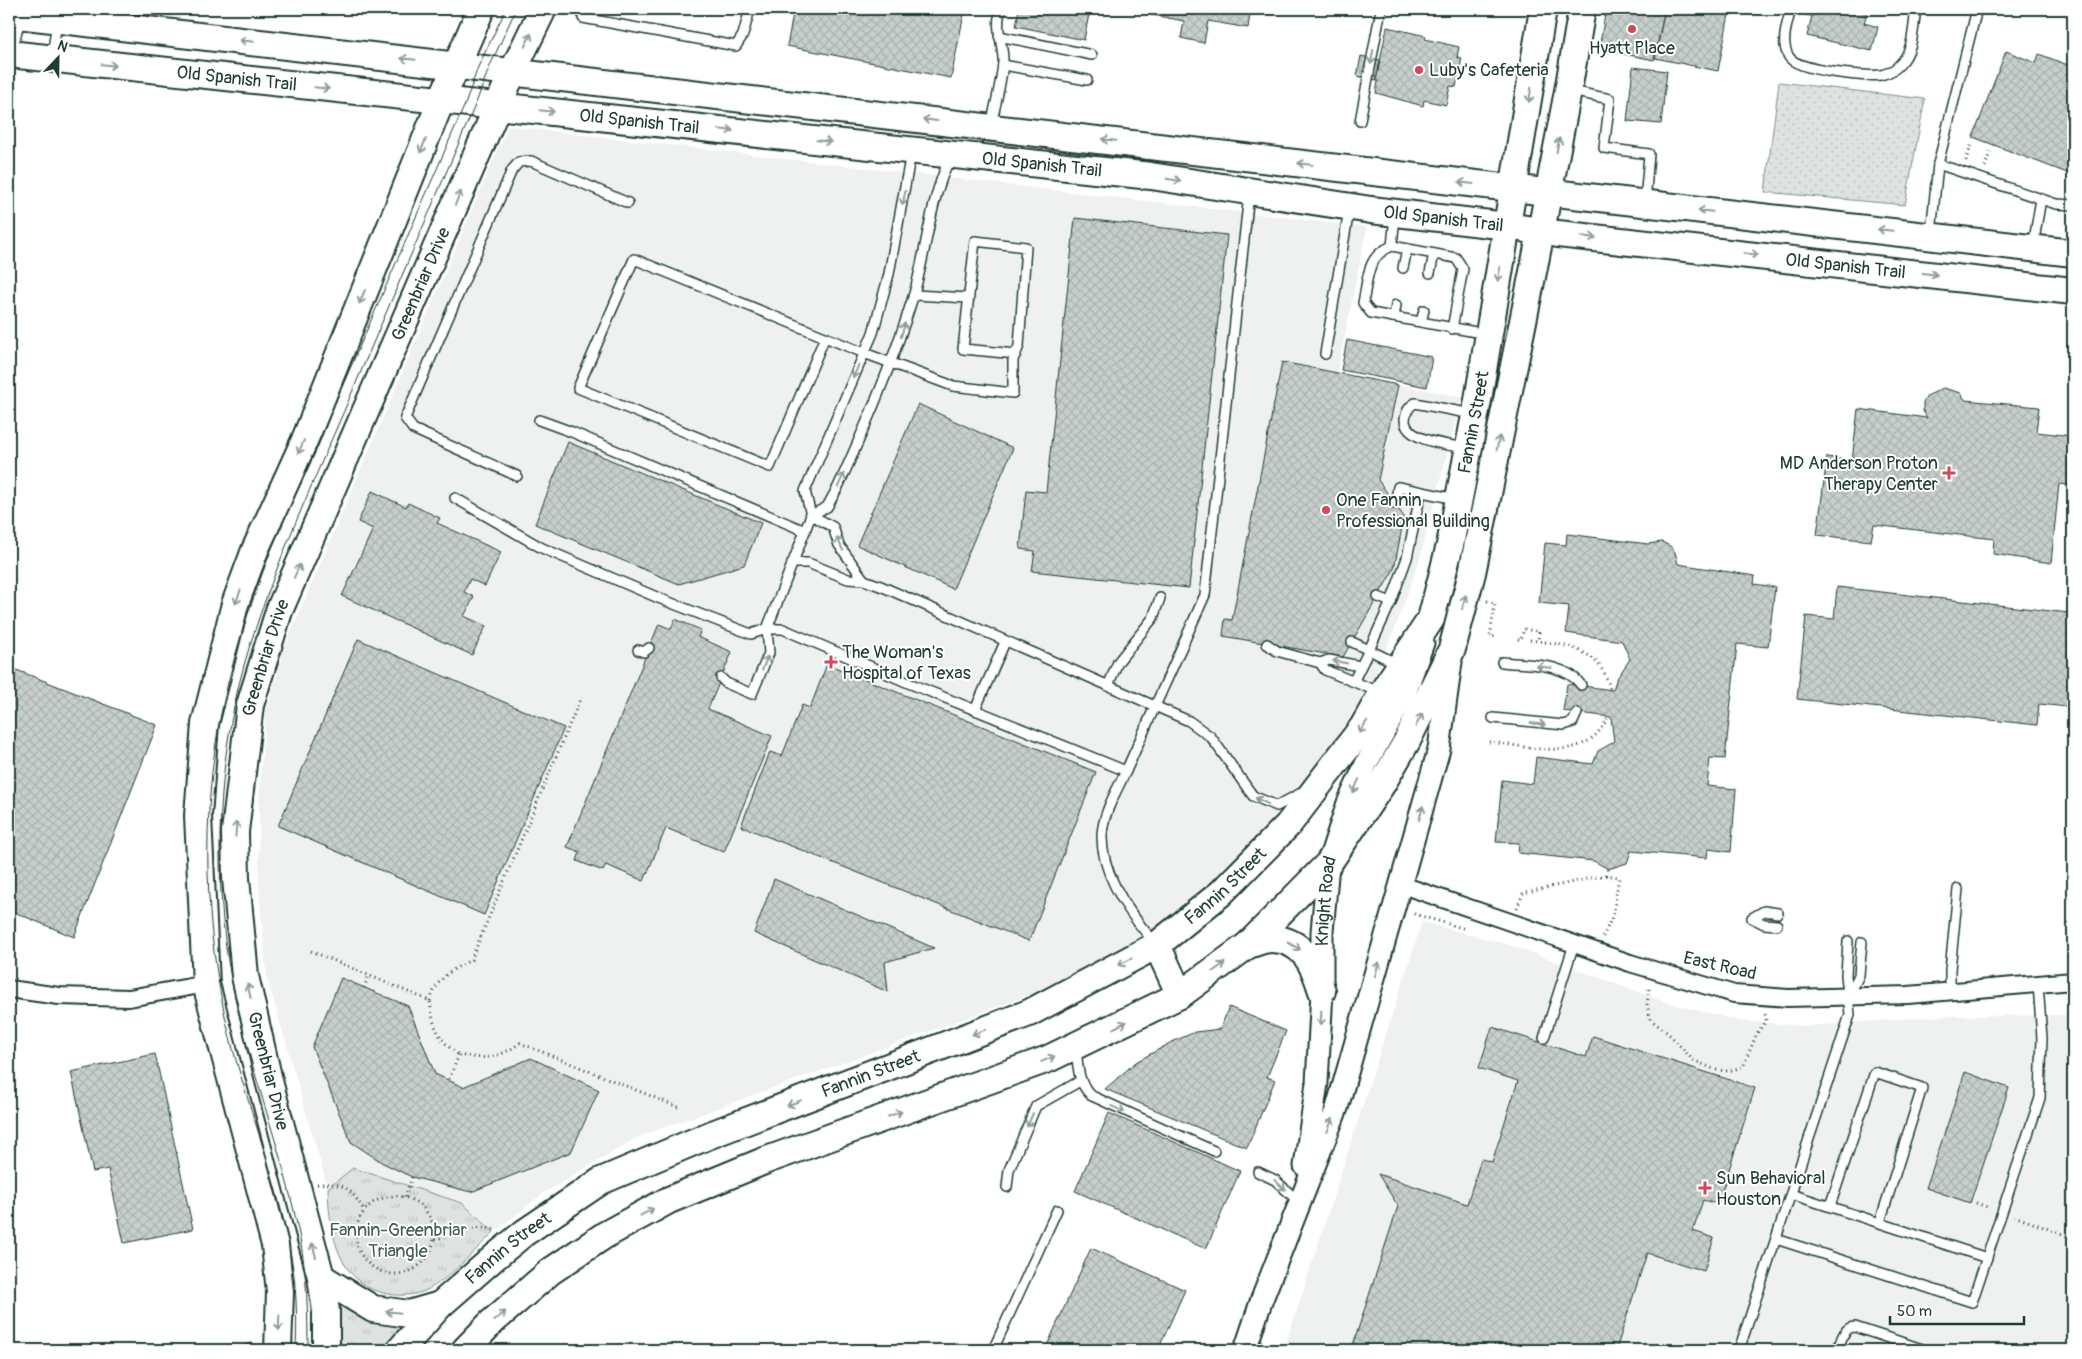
<svg xmlns="http://www.w3.org/2000/svg" width="2082" height="1359" font-family="Pangolin,sans-serif">
	<defs>
		<pattern id="grass-dots" width="8" height="8" patternUnits="userSpaceOnUse" patternTransform="scale(1.25)"><rect width="8" height="8" fill="#dee3e2"/><path d="M2 2h.1M6 6h.1" fill="none" stroke="#bec4c2" stroke-width="1.8" stroke-linecap="round"/></pattern>
		<pattern id="park-tufts" width="24" height="20" patternUnits="userSpaceOnUse" patternTransform="scale(1.25)"><rect width="24" height="20" fill="#dee3e2"/><path d="M3 7l-1-3M5 7V3M7 7l1-3M15 17l-1-3M17 17v-4M19 17l1-3" fill="none" stroke="#bec4c2"/></pattern>
		<pattern id="building-cross-hatch" width="8" height="8" patternUnits="userSpaceOnUse" patternTransform="scale(1.25)"><rect width="8" height="8" fill="#c7cfcc"/><path d="M0 0l8 8M0 8l8-8" fill="none" stroke="#aab3b0"/></pattern>
	</defs>
	<rect width="100%" height="100%" fill="#fff"/>
	<filter id="ink" filterUnits="userSpaceOnUse"><feTurbulence type="fractalNoise" baseFrequency=".02" numOctaves="2"/><feDisplacementMap in="SourceGraphic" scale="10" xChannelSelector="R" yChannelSelector="G"/><feConvolveMatrix kernelMatrix="1 2 1 2 8 2 1 2 1" color-interpolation-filters="sRGB"/></filter>
	<g filter="url(#ink)">
		<g fill="#eef1f0">
			<path d="M508 126 1367 227 1337 373 1462 397 1419 561 1394 631 1373 679 1332 747 1280 811 1196 898 1135 944 1046 989 638 1137 542 1194 494 1232 462 1203 353 1169 328 1188 267 978 259 890V798L266 711 286 644Z"/>
			<path d="M1422 922 1513 946 1665 1002 1740 1021 1806 1026 1944 1016 2073 1015V1350H1284Z"/>
		</g>
		<path fill="url(#grass-dots)" stroke="#7e908b" d="M1779 82 1925 99 1905 205 1765 192Z"/>
		<g fill="url(#park-tufts)" stroke="#7e908b">
			<path d="M353 1168 462 1203 494 1232C476 1249 455 1273 434 1286 422 1294 409 1296 395 1295 339 1290 329 1234 328 1188Z"/>
			<path d="M342 1301 402 1323 406 1329 388 1350H335L334 1304Z"/>
		</g>
		<g fill="url(#building-cross-hatch)" stroke="#1f3d34">
			<path d="M794 9H965L951 78 787 46Z"/>
			<path d="M1019 9H1090L1084 40 1016 26Z"/>
			<path d="M1143 9H1250V15L1248 28 1208 21 1204 43 1181 38 1184 21 1142 13Z"/>
			<path d="M1606 9H1665L1654 60 1599 49Z"/>
			<path d="M1665 9H1730L1718 71 1655 58Z"/>
			<path d="M1808 9H1868L1864 23 1878 27 1872 51 1807 36 1812 16 1806 15Z"/>
			<path d="M1387 27 1426 36 1425 39 1459 47 1457 57 1462 58 1456 87 1450 86 1446 105 1424 100 1423 106 1376 93 1378 81 1376 80Z"/>
			<path d="M2006 51 2036 63 2039 54 2073 67V157L2067 173 1973 137Z"/>
			<path d="M1361 56 1380 60 1376 80 1357 76Z"/>
			<path d="M1633 67 1667 71 1661 124 1627 121Z"/>
			<path d="M1075 218 1227 235 1189 588 1032 571 1035 551 1020 549 1026 490 1046 492Z"/>
			<path d="M1347 340 1432 357 1427 387 1341 370Z"/>
			<path d="M1282 362 1398 385 1378 480 1404 517 1394 569 1343 657 1223 636 1225 619 1232 620Z"/>
			<path d="M1943 388 1961 393 1965 400 2039 407 2036 432 2073 436V486L2059 484 2051 563 1993 554 1994 539 1874 525 1871 541 1817 535 1827 457 1852 461 1858 409 1927 418 1923 411V403L1927 396Z"/>
			<path d="M918 404 1013 448 953 589 857 545Z"/>
			<path d="M568 442 761 523 744 565 679 584 535 524Z"/>
			<path d="M372 491 406 507 408 503 440 518 437 523 501 552 485 586 470 579 464 592 474 597 464 616 486 626 472 655 342 596 373 529 358 522Z"/>
			<path d="M1567 534 1648 544 1662 542 1670 546 1675 552 1678 564 1755 576 1754 584 1775 587 1768 647 1737 644 1725 759 1710 758 1707 786 1736 789 1731 852 1708 849 1707 858 1631 851 1627 863 1608 869 1594 861 1518 853 1519 843 1496 842 1502 780 1533 784 1536 757 1593 764 1598 751 1614 742 1611 717 1563 711 1567 684 1613 690 1616 680 1630 659 1622 641 1566 633 1569 606 1539 603 1545 543 1566 545Z"/>
			<path d="M1837 587 2069 613 2068 623H2073V649L2067 707 2039 704 2037 725 1797 699 1806 616 1834 619Z"/>
			<path d="M675 619 701 630 698 637 732 652 708 709 772 736 724 852 666 828 644 881 606 865 603 871 577 861 580 852 567 847 659 624 671 629Z"/>
			<path d="M358 639 564 728 484 915 278 826Z"/>
			<path d="M827 664 1096 772 1029 941 741 826 770 752 782 756 802 705 810 708Z"/>
			<path d="M9 667 157 725 74 937 9 910Z"/>
			<path d="M774 879 934 948 885 962 888 992 754 933Z"/>
			<path d="M341 978 408 1006 435 1074 463 1087 531 1058 599 1090 571 1152 471 1192 412 1177 383 1163 351 1142 312 1047Z"/>
			<path d="M1229 1007 1286 1031 1267 1077 1275 1080 1247 1148 1105 1089 1136 1062 1172 1042 1195 1032 1220 1029Z"/>
			<path d="M1492 1027 1586 1057 1593 1036 1755 1088 1718 1204 1703 1200 1693 1231 1714 1238 1704 1271 1647 1253 1616 1350H1359L1352 1348 1398 1206 1378 1174 1467 1204 1481 1159 1492 1162 1518 1081 1479 1068Z"/>
			<path d="M155 1054 193 1229 124 1243 108 1169 93 1172 71 1072Z"/>
			<path d="M1965 1072 2009 1088 1970 1203 1926 1188Z"/>
			<path d="M1109 1113 1240 1171 1206 1249 1075 1191Z"/>
			<path d="M1091 1248 1185 1290 1158 1350H1045Z"/>
			<path d="M252 1343 255 1350H230Z"/>
		</g>
		<g fill="none" stroke-linecap="round" stroke-linejoin="round">
			<defs>
				<g id="service">
					<path d="M587 9 583 18 736 46 743 35 750 9"/>
					<path d="M1791 9C1787 24 1780 43 1789 57 1798 71 1865 77 1881 75 1889 73 1896 69 1901 63 1914 49 1913 27 1916 9"/>
					<path d="M999 36 1092 55"/>
					<path d="M12 52 20 19"/>
					<path d="M52 56 57 22"/>
					<path d="M1003 65 1087 80"/>
					<path d="M1571 91 1610 99 1604 148 1649 154 1645 202"/>
					<path d="M1360 121 1381 9"/>
					<path d="M991 126C995 106 1001 84 1003 63 1004 44 994 28 1001 9"/>
					<path d="M1938 164 2056 204 2073 205"/>
					<path d="M1395 216 1392 246C1366 256 1368 279 1363 303L1371 313 1487 334"/>
					<path d="M1931 233 1938 164 1977 9"/>
					<path d="M1392 246 1456 258 1463 269 1452 329"/>
					<path d="M2033 246 2041 199"/>
					<path d="M1403 268 1407 249"/>
					<path d="M1430 273 1434 254"/>
					<path d="M914 295 969 298"/>
					<path d="M1394 317 1396 305"/>
					<path d="M1421 322 1424 310"/>
					<path d="M825 337 770 467 578 388 634 259 864 353 953 386 1013 393V360L1019 346 1026 247 975 241 963 349 1016 354"/>
					<path d="M1325 354 1349 210"/>
					<path d="M539 420 572 432 805 531 767 629 769 653 752 694 726 683 721 678"/>
					<path d="M1466 448C1450 445 1404 441 1405 419 1406 412 1409 406 1415 403L1472 414"/>
					<path d="M517 476 413 429 405 418 512 170 519 162 531 161 628 203"/>
					<path d="M455 498 542 548 661 599 751 634 767 629H783L911 684 1126 771C1117 790 1103 813 1102 835 1101 876 1130 915 1155 943"/>
					<path d="M1395 504 1398 487 1456 499"/>
					<path d="M811 515 827 507 838 487C866 425 893 363 913 297 927 251 929 202 950 158"/>
					<path d="M811 515 833 527 839 545 864 580"/>
					<path d="M805 531 811 515 805 491 873 333 889 274 911 153"/>
					<path d="M792 563H808L848 579 864 580 883 587 1189 721 1211 737 1253 796 1277 806 1303 792"/>
					<path d="M1378 597 1391 602"/>
					<path d="M1352 642 1369 650 1354 680"/>
					<path d="M1267 644 1277 651 1320 663 1329 660 1360 666"/>
					<path d="M638 650 644 652 649 648"/>
					<path d="M1502 662C1527 665 1565 662 1581 685"/>
					<path d="M1320 663 1325 670 1379 692"/>
					<path d="M1398 664 1369 650 1391 602 1407 558 1421 492"/>
					<path d="M1108 686 1118 662 1153 618 1160 598"/>
					<path d="M975 710 1005 642"/>
					<path d="M1493 718 1564 725 1573 722 1577 713"/>
					<path d="M1126 771 1205 595 1249 194"/>
					<path d="M1752 918 1764 911 1778 913"/>
					<path d="M1752 918 1764 924 1777 925"/>
					<path d="M1950 991V970L1958 889"/>
					<path d="M1849 996 1859 975 1862 942"/>
					<path d="M1544 1038 1574 944"/>
					<path d="M1076 1047C1078 1065 1077 1083 1092 1096L1214 1151"/>
					<path d="M1258 1172 1275 1180 1299 1202"/>
					<path d="M1007 1187 1009 1170 1036 1106 1080 1081"/>
					<path d="M1791 1194 1987 1258"/>
					<path d="M1830 1206 1875 1072 1922 1088 1880 1222"/>
					<path d="M1776 1239 1972 1302 2040 1098 2042 1038 2038 984"/>
					<path d="M993 1350 1057 1210"/>
					<path d="M1739 1350 1850 1015 1846 975 1848 941"/>
					<path d="M1838 1350C1841 1341 1843 1327 1855 1327L1925 1350"/>
				</g>
				<g id="minor">
					<path d="M1402 885 1630 963 1734 994 1788 998 1908 995 2073 981"/>
					<path d="M9 989 59 996 129 998 206 984"/>
				</g>
				<g id="tertiary">
					<path id="s1" d="M1305 1166 1317 1083 1322 991V932L1328 864 1348 803 1367 762 1404 696 1423 643"/>
					<path d="M1245 1350 1262 1299 1337 1108 1439 749 1451 662"/>
				</g>
				<g id="primary">
					<path d="M9 14 2073 253"/>
					<path id="s2" d="M9 54 1151 176 1371 210 1507 226 1558 234 2073 291"/>
					<path d="M1157 945 1180 995"/>
					<path d="M1248 945C1255 943 1264 939 1271 939 1303 939 1314 965 1322 991"/>
					<path d="M321 1277 373 1309 409 1314 440 1305"/>
					<path d="M278 1350 280 1292 275 1245 206 984 198 816 205 724 235 604 255 550 304 442 441 101 481 9"/>
					<path id="s3" d="M326 1350V1311L321 1277 269 1081 245 976 236 878 235 832 250 705 279 611 513 71 543 9"/>
					<path id="s4" d="M400 1350 440 1305 496 1256 524 1233 601 1181 710 1135 1029 1013 1157 945 1221 893 1288 825 1363 727 1387 685 1431 619 1450 545 1478 400 1543 9"/>
					<path d="M465 1350 492 1322 551 1271 605 1235 669 1200 764 1161 1048 1059 1180 995 1248 945 1328 864 1382 784 1407 741 1452 649 1472 573 1536 257 1568 91 1582 9"/>
				</g>
			</defs>
			<use href="#service" stroke="#1f3d34" stroke-width="12"/>
			<use href="#minor" stroke="#1f3d34" stroke-width="20"/>
			<use href="#tertiary" stroke="#1f3d34" stroke-width="25"/>
			<use href="#primary" stroke="#1f3d34" stroke-width="30"/>
			<g stroke="#1f3d34" stroke-width="3" stroke-dasharray="1 4" stroke-linecap="butt">
				<path d="M1966 161 1972 143"/>
				<path d="M1985 167 1991 149"/>
				<path d="M1487 601 1495 603 1490 636 1498 637"/>
				<path d="M1518 639 1521 640 1524 629 1539 632 1538 641"/>
				<path d="M1530 640C1566 645 1601 648 1610 689"/>
				<path d="M1489 742C1530 746 1588 766 1608 716"/>
				<path d="M1517 908 1523 893 1605 875 1608 869"/>
				<path d="M1414 914 1466 929"/>
				<path d="M1603 937 1613 915 1619 877 1605 875"/>
				<path d="M311 951 430 1001C433 1027 438 1040 459 1055"/>
				<path d="M364 988 369 975"/>
				<path d="M1649 989 1647 1005 1651 1020 1669 1034 1693 1060 1716 1070 1728 1071 1743 1067 1757 1033 1766 1021 1765 1014"/>
				<path d="M430 1001C437 978 451 970 471 960L581 697"/>
				<path d="M449 1079 459 1055C485 1060 499 1058 520 1043L678 1107"/>
				<path d="M317 1184C344 1182 350 1188 364 1210"/>
				<circle cx="395" cy="1235" r="39"/>
				<path d="M405 1197 412 1177"/>
				<path d="M1976 1203 1990 1208"/>
				<path d="M2014 1216 2073 1238"/>
				<path d="M435 1240C455 1232 473 1223 495 1230"/>
			</g>
			<use href="#service" stroke="#fff" stroke-width="9"/>
			<use href="#minor" stroke="#fff" stroke-width="16"/>
			<use href="#tertiary" stroke="#fff" stroke-width="21"/>
			<use href="#primary" stroke="#fff" stroke-width="26"/>
			<g stroke="#1f3d34" stroke-width="1">
				<path d="M296 1350C297 1326 297 1301 294 1276 284 1200 255 1127 234 1053 206 950 200 835 218 730 229 667 249 607 272 548L466 102 478 67 506 9"/>
				<path d="M308 1350C308 1313 307 1276 300 1239 279 1130 233 1034 223 921 215 828 222 732 251 642 276 563 311 487 344 411 388 308 432 206 476 103L489 68 516 9"/>
			</g>
		</g>
		<defs><path id="oneway-shaft" d="M-6 0H5M1.5-3L5.5 0L1.5 3" fill="none" stroke-width="1.6" stroke-linecap="round" stroke-linejoin="round" transform="scale(1.25)"/></defs>
		<g stroke="#8f9e9a">
			<use href="#oneway-shaft" transform="translate(528 40) rotate(-64)"/>
			<use href="#oneway-shaft" transform="translate(247 41) rotate(-174)"/>
			<use href="#oneway-shaft" transform="translate(1372 57) rotate(100)"/>
			<use href="#oneway-shaft" transform="translate(408 59) rotate(-174)"/>
			<use href="#oneway-shaft" transform="translate(109 65) rotate(6)"/>
			<use href="#oneway-shaft" transform="translate(322 88) rotate(6)"/>
			<use href="#oneway-shaft" transform="translate(1530 95) rotate(99)"/>
			<use href="#oneway-shaft" transform="translate(547 111) rotate(6)"/>
			<use href="#oneway-shaft" transform="translate(930 120) rotate(-173)"/>
			<use href="#oneway-shaft" transform="translate(726 130) rotate(6)"/>
			<use href="#oneway-shaft" transform="translate(1109 140) rotate(-174)"/>
			<use href="#oneway-shaft" transform="translate(824 141) rotate(6)"/>
			<use href="#oneway-shaft" transform="translate(1558 145) rotate(-79)"/>
			<use href="#oneway-shaft" transform="translate(423 146) rotate(112)"/>
			<use href="#oneway-shaft" transform="translate(1305 164) rotate(-173)"/>
			<use href="#oneway-shaft" transform="translate(1174 180) rotate(9)"/>
			<use href="#oneway-shaft" transform="translate(1466 183) rotate(-173)"/>
			<use href="#oneway-shaft" transform="translate(458 198) rotate(-67)"/>
			<use href="#oneway-shaft" transform="translate(904 198) rotate(101)"/>
			<use href="#oneway-shaft" transform="translate(1705 211) rotate(-174)"/>
			<use href="#oneway-shaft" transform="translate(1885 230) rotate(-174)"/>
			<use href="#oneway-shaft" transform="translate(1589 237) rotate(6)"/>
			<use href="#oneway-shaft" transform="translate(1751 254) rotate(6)"/>
			<use href="#oneway-shaft" transform="translate(1499 274) rotate(100)"/>
			<use href="#oneway-shaft" transform="translate(1930 274) rotate(7)"/>
			<use href="#oneway-shaft" transform="translate(362 297) rotate(112)"/>
			<use href="#oneway-shaft" transform="translate(903 330) rotate(-73)"/>
			<use href="#oneway-shaft" transform="translate(856 371) rotate(113)"/>
			<use href="#oneway-shaft" transform="translate(1498 443) rotate(-79)"/>
			<use href="#oneway-shaft" transform="translate(301 447) rotate(114)"/>
			<use href="#oneway-shaft" transform="translate(841 480) rotate(-66)"/>
			<use href="#oneway-shaft" transform="translate(840 544) rotate(-115)"/>
			<use href="#oneway-shaft" transform="translate(297 571) rotate(-66)"/>
			<use href="#oneway-shaft" transform="translate(238 597) rotate(110)"/>
			<use href="#oneway-shaft" transform="translate(1464 602) rotate(-76)"/>
			<use href="#oneway-shaft" transform="translate(1340 662) rotate(-168)"/>
			<use href="#oneway-shaft" transform="translate(765 663) rotate(-68)"/>
			<use href="#oneway-shaft" transform="translate(1544 667) rotate(-173)"/>
			<use href="#oneway-shaft" transform="translate(1419 720) rotate(-62)"/>
			<use href="#oneway-shaft" transform="translate(1538 724) rotate(7)"/>
			<use href="#oneway-shaft" transform="translate(1363 727) rotate(123)"/>
			<use href="#oneway-shaft" transform="translate(1356 786) rotate(114)"/>
			<use href="#oneway-shaft" transform="translate(1262 801) rotate(-154)"/>
			<use href="#oneway-shaft" transform="translate(1421 813) rotate(-75)"/>
			<use href="#oneway-shaft" transform="translate(236 829) rotate(-86)"/>
			<use href="#oneway-shaft" transform="translate(1294 946) rotate(30)"/>
			<use href="#oneway-shaft" transform="translate(1125 962) rotate(152)"/>
			<use href="#oneway-shaft" transform="translate(1219 967) rotate(-37)"/>
			<use href="#oneway-shaft" transform="translate(1377 969) rotate(-74)"/>
			<use href="#oneway-shaft" transform="translate(249 991) rotate(-103)"/>
			<use href="#oneway-shaft" transform="translate(1321 1018) rotate(93)"/>
			<use href="#oneway-shaft" transform="translate(1120 1025) rotate(-26)"/>
			<use href="#oneway-shaft" transform="translate(979 1032) rotate(159)"/>
			<use href="#oneway-shaft" transform="translate(1048 1059) rotate(-23)"/>
			<use href="#oneway-shaft" transform="translate(794 1103) rotate(159)"/>
			<use href="#oneway-shaft" transform="translate(1118 1109) rotate(24)"/>
			<use href="#oneway-shaft" transform="translate(895 1114) rotate(-20)"/>
			<use href="#oneway-shaft" transform="translate(1030 1120) rotate(113)"/>
			<use href="#oneway-shaft" transform="translate(1330 1125) rotate(-69)"/>
			<use href="#oneway-shaft" transform="translate(1280 1185) rotate(42)"/>
			<use href="#oneway-shaft" transform="translate(647 1212) rotate(-28)"/>
			<use href="#oneway-shaft" transform="translate(314 1250) rotate(-105)"/>
			<use href="#oneway-shaft" transform="translate(393 1312) rotate(-174)"/>
			<use href="#oneway-shaft" transform="translate(500 1316) rotate(-41)"/>
			<use href="#oneway-shaft" transform="translate(279 1323) rotate(92)"/>
		</g>
	</g>
	<g fill="#d1495b" stroke="#fff" stroke-width="2">
		<circle cx="1632" cy="29" r="5"/>
		<circle cx="1419" cy="70" r="5"/>
		<path d="M1946.5 465.5h5v5h5v5h-5v5h-5v-5h-5v-5h5z"/>
		<circle cx="1326" cy="510" r="5"/>
		<path d="M828.5 654.5h5v5h5v5h-5v5h-5v-5h-5v-5h5z"/>
		<path d="M1702.5 1180.5h5v5h5v5h-5v5h-5v-5h-5v-5h5z"/>
	</g>
	<g text-anchor="middle" dominant-baseline="central" stroke-width="4" stroke-linejoin="round" paint-order="stroke">
		<g font-size="18" fill="#1f3d34" stroke="#fff" text-anchor="start">
			<text x="1632" y="48" text-anchor="middle">Hyatt Place</text>
			<text x="1429" y="70">Luby's Cafeteria</text>
			<text x="1938" y="463" text-anchor="end">MD Anderson Proton<tspan x="1938" dy="21">Therapy Center</tspan></text>
			<text x="1336" y="500">One Fannin<tspan x="1336" dy="21">Professional Building</tspan></text>
			<text x="842" y="652">The Woman's<tspan x="842" dy="21">Hospital of Texas</tspan></text>
			<text x="1716" y="1178">Sun Behavioral<tspan x="1716" dy="21">Houston</tspan></text>
		</g>
		<g font-size="18" fill="#1f3d34" stroke="#fff">
			<text stroke="none"><textPath href="#s2" startOffset="229">Old Spanish Trail</textPath></text>
			<text stroke="none"><textPath href="#s2" startOffset="634">Old Spanish Trail</textPath></text>
			<text stroke="none"><textPath href="#s2" startOffset="1039">Old Spanish Trail</textPath></text>
			<text stroke="none"><textPath href="#s2" startOffset="1444">Old Spanish Trail</textPath></text>
			<text stroke="none"><textPath href="#s2" startOffset="1849">Old Spanish Trail</textPath></text>
			<text stroke="none"><textPath href="#s3" startOffset="1111">Greenbriar Drive</textPath></text>
			<text stroke="none"><textPath href="#s4" startOffset="1499">Fannin Street</textPath></text>
			<text stroke="none"><textPath href="#s3" startOffset="706">Greenbriar Drive</textPath></text>
			<text stroke="none"><textPath href="#s4" startOffset="959">Fannin Street</textPath></text>
			<text stroke="none"><textPath href="#s1" startOffset="266">Knight Road</textPath></text>
			<text transform="translate(1720 966) rotate(13)">East Road</text>
			<text transform="translate(268 1071) rotate(76)">Greenbriar Drive</text>
			<text stroke="none"><textPath href="#s4" startOffset="554">Fannin Street</textPath></text>
			<text stroke="none"><textPath href="#s4" startOffset="149">Fannin Street</textPath></text>
		</g>
		<g font-size="18" fill="#455e57" stroke="#fff">
			<text x="398" y="1230">Fannin-Greenbriar<tspan x="398" dy="21">Triangle</tspan></text>
		</g>
	</g>
	<rect width="2082" height="1359" fill="none" stroke="#fff" stroke-width="30"/>
	<rect x="15" y="15" width="2052" height="1329" fill="none" stroke="#1f3d34" stroke-width="2" filter="url(#ink)"/>
	<g transform="translate(58 58) rotate(22)" stroke="#ffffff" stroke-width="4" paint-order="stroke">
	<path d="M0-4L9 19L0 12L-9 19Z" fill="#1f3d34"/>
	<text y="-8" font-size="14" font-weight="bold" text-anchor="middle" fill="#1f3d34">N</text>
	</g>
	<path d="M1890 1316v8h134v-8" fill="none" stroke="#1f3d34" stroke-width="2.5"/>
	<text x="1897" y="1316" font-size="15" fill="#1f3d34" stroke="#ffffff" stroke-width="4" paint-order="stroke">50 m</text>
</svg>
